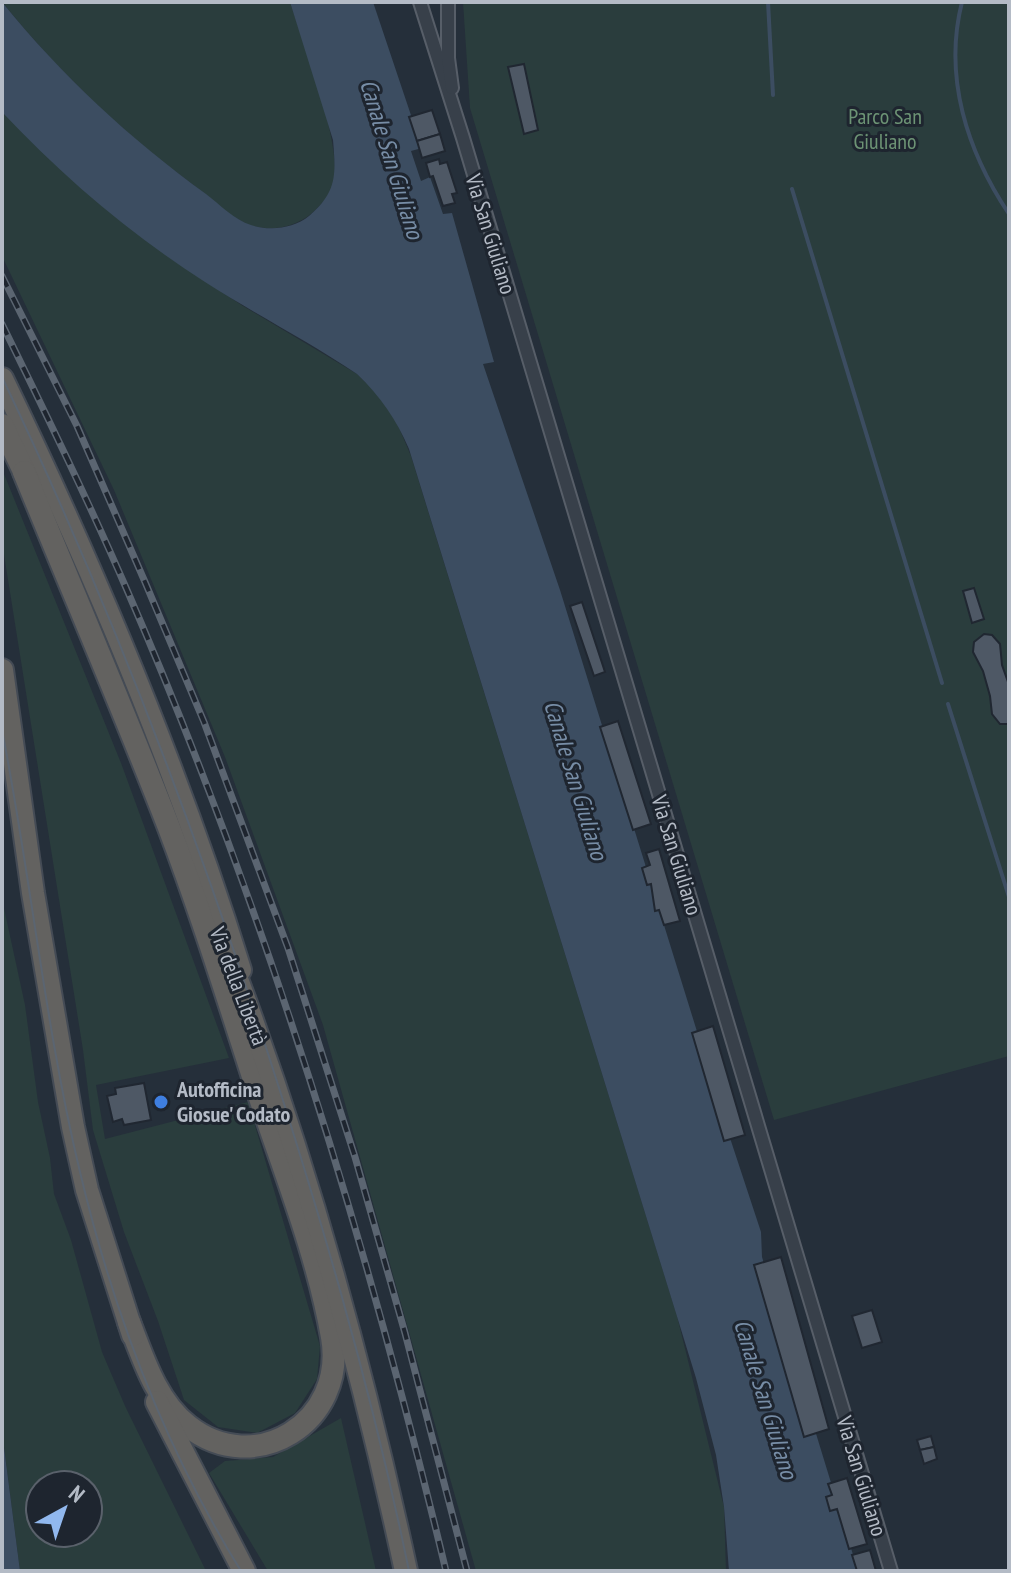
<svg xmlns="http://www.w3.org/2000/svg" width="1011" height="1573" font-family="'PT Sans Narrow',sans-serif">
	<rect width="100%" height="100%" fill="#252f3a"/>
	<g fill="#2a3d3d" fill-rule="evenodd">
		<path d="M2 2H290C304 46 342 142 334 184 331 195 320 206 312 213 296 227 271 232 250 225 232 219 215 201 200 190 125 135 60 74 2 2Z"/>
		<path d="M463 2H1009V1056L774 1120 470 108Z"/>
		<path d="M2 112 170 258 243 306 357 374 378 394 397 423 411 456 677 1316 724 1507 726 1571H476L323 1025 225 757 114 490 2 256Z"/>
		<path d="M2 469 121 763 229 1058 96 1085 105 1139 248 1102 320 1346 317 1379 295 1413 257 1433 218 1427 184 1400 158 1321 124 1232 93 1130 83 1050 2 542Z"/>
		<path d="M2 899 25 1005 38 1102 50 1158 54 1194 71 1240 102 1352 125 1406 206 1571H20L2 1432ZM40 1485H88V1533H40Z"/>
		<path d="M341 1418 376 1571H268L209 1473 225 1461 273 1457Z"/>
	</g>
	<g fill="#3c4d61">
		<path d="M2 2C62 76 129 138 206 194 219 204 235 220 251 225 269 231 293 229 309 216 337 192 336 175 333 140L290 2H373L422 148 411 151 421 181 430 177 443 214 452 213 494 362 483 364 560 590 731 1141 761 1232 762 1257 858 1571H729L724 1507 716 1455 696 1378 409 449C396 419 381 397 357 374 308 341 255 314 205 282 130 234 62 176 2 112Z"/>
		<path d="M2 1432 20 1571H2Z"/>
	</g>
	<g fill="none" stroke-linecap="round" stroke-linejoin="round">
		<g stroke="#3c4d61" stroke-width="4">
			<path d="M768 2 773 95"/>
			<path d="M962 2C943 77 967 151 1009 214"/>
			<path d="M792 189 942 683"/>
			<path d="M948 704 1009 897"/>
		</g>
	</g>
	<g fill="#4e5865" stroke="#202731" stroke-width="2">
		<path d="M524 64 538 130 524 134 508 67Z"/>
		<path d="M432 110 440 134 417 141 409 117Z"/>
		<path d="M440 134 445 151 422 158 417 141Z"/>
		<path d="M439 159 440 164 447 162 457 193 452 194 455 203 443 206 433 176 430 177 426 163Z"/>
		<path d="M974 588 984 619 972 623 963 591Z"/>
		<path d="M582 602 605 672 594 676 570 606Z"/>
		<path d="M984 634 992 635 1000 644 1002 665 1008 682 1009 724H1000L992 714 990 696 983 671 973 652 974 642Z"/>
		<path d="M618 721 651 824 633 830 600 727Z"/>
		<path d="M659 849 680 921 664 925 659 910 655 911 651 884 647 885 642 868 650 865 646 853Z"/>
		<path d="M713 1026 745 1135 724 1141 692 1033Z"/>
		<path d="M144 1083 151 1120 124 1125 122 1119 113 1122 107 1096 116 1094 115 1088Z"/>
		<path d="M781 1257 829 1429 804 1437 754 1265Z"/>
		<path d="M872 1310 882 1342 862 1348 852 1316Z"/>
		<path d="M931 1436 934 1447 920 1450 917 1440Z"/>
		<path d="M934 1447 937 1459 924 1464 920 1450Z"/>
		<path d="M847 1478 867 1544 849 1549 837 1509 830 1511 826 1497 832 1495 828 1484Z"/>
		<path d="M870 1550 876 1571H857L852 1555Z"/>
	</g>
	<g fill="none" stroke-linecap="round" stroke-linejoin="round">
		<defs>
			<g id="minor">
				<path d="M420 2 463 138 891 1571"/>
				<path d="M448 2V58L452 88"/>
			</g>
			<g id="trunk">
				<path d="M2 379C94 570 177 767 240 970"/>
				<path d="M2 425 30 484"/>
				<path d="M24 472C72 590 122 706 168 825 200 909 227 996 255 1083 282 1166 317 1251 332 1337 347 1422 255 1479 188 1426 156 1401 143 1358 129 1322"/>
				<path d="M2 670 33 893 73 1127 87 1190 133 1335"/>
				<path d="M229 958C305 1158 361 1362 406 1571"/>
				<path d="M157 1402 244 1571"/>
			</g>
		</defs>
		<use href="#minor" stroke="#575e68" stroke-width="16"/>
		<use href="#trunk" stroke="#444b55" stroke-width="26"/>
		<use href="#minor" stroke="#38404a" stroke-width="12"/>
		<use href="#trunk" stroke="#636260" stroke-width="22"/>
		<g stroke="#5b6571" stroke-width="2">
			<path d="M2 377C103 588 186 804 259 1026 318 1206 371 1386 409 1571"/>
			<path d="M2 730C31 877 45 1027 80 1172 113 1311 166 1450 241 1571"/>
		</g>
		<defs>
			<g id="rail">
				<path d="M2 276 77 426 145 582 204 722 288 948 355 1157 405 1333 467 1571"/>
				<path d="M2 324C45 412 88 500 127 590 264 905 366 1237 446 1571"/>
			</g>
		</defs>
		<use href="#rail" stroke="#5b6571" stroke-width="7"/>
		<use href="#rail" stroke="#1e252f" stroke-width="4" stroke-dasharray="12" stroke-linecap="butt"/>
	</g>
	<circle fill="#3f7fe0" stroke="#1e252f" stroke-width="3" cx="161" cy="1102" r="8"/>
	<g text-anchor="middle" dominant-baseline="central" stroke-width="6" stroke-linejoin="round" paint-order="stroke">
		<g font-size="22" fill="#6d9475" stroke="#1e252f">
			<text x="885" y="116">Parco San<tspan x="885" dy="25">Giuliano</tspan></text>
		</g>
		<g font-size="22" fill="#b4bbc6" stroke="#1e252f">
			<text transform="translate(491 234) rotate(73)">Via San Giuliano</text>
			<text transform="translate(677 855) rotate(73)">Via San Giuliano</text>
			<text transform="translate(239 986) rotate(69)">Via della Libertà</text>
			<text transform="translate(862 1476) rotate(73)">Via San Giuliano</text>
		</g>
		<g font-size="22" font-weight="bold" fill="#b4bbc6" stroke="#1e252f" text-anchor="start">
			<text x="177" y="1089">Autofficina<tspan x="177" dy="25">Giosue' Codato</tspan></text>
		</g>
		<g font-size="24" font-style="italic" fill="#778da6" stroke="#1e252f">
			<text transform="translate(392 159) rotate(73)">Canale San Giuliano</text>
			<text transform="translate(576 780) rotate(73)">Canale San Giuliano</text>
			<text transform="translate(766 1399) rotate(73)">Canale San Giuliano</text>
		</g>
	</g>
	<rect width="1011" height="1573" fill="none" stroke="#b4bbc6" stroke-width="8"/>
	<g transform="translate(64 1509) rotate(40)"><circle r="38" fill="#1e252f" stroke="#5a616b" stroke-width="2"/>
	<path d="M0-6L14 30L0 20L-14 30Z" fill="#91b8ee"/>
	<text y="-12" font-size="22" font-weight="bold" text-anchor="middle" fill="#b4bbc6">N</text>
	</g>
</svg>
